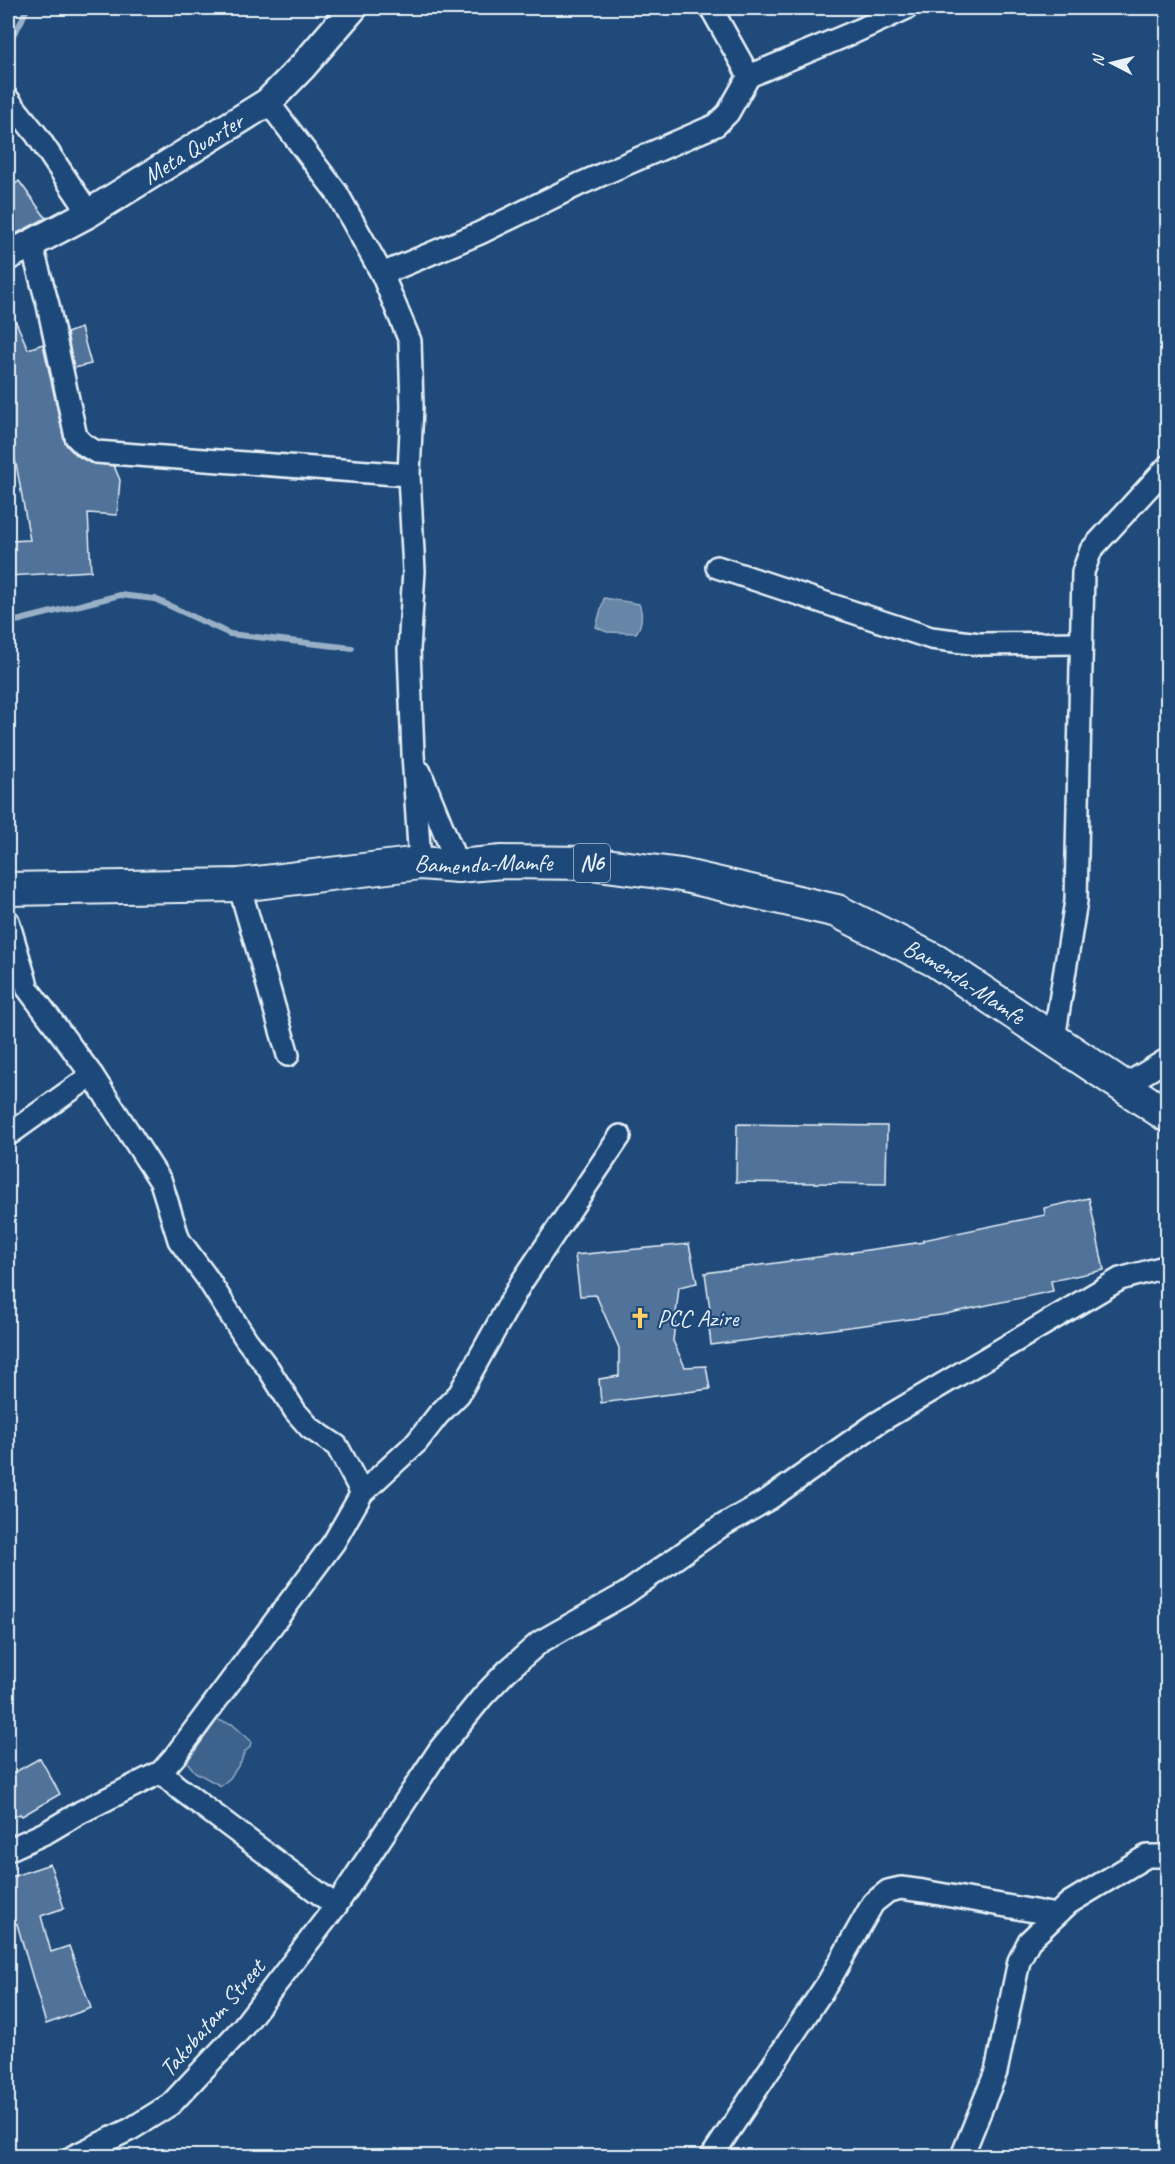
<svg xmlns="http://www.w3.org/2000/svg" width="1175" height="2164" font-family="Caveat,sans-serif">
	<rect width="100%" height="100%" fill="#1f4a7a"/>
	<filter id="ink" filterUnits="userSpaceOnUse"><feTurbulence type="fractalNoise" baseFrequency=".0167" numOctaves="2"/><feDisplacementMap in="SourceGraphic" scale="12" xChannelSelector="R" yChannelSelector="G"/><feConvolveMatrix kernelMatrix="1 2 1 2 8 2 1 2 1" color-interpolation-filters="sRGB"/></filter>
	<g filter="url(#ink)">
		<path fill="#3c628c" stroke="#92aac2" stroke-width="1.5" d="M217 1720 232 1724 251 1741 250 1747 244 1753 241 1762 230 1778 221 1786 195 1772 187 1762Z"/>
		<path fill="#6685a7" stroke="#9ab0c7" stroke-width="1.5" d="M604 598 639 604C643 613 642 626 636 633L607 632 596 627Z"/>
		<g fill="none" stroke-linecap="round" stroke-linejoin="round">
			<g stroke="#9ab0c7" stroke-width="6">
				<path d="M8 42 20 24 27 8"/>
				<path d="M8 623 120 595 155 599 230 634 352 648"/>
			</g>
		</g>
		<g fill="#517399" stroke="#e8f1f8" stroke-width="1.5">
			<path d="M19 181 46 218 8 238V190Z"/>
			<path d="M8 304 28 349 43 344 64 440 67 446 76 455 90 463 114 466 120 480 117 515 88 513 91 571 8 576V541L30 540 17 469 8 430Z"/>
			<path d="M81 328 91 364 74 368 67 333Z"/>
			<path d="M737 1124 887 1126 886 1184 736 1182Z"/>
			<path d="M1089 1198 1104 1270 1051 1281 1053 1291 941 1315 711 1345 708 1318 711 1317 705 1273 923 1242V1240L1045 1215 1044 1208Z"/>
			<path d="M689 1244 697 1283 679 1287 673 1341 685 1367 706 1366 710 1389 601 1403 599 1379 619 1376V1348L596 1295 580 1296 575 1255Z"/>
			<path d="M40 1758 60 1794 22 1816 20 1814 8 1820V1776Z"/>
			<path d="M50 1864 64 1908 41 1916 51 1952 69 1946 91 2008 46 2024 17 1924H15L8 1900V1878Z"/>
		</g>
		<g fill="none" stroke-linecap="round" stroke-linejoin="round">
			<defs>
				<g id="minor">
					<path d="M711 8 749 76 857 31 907 8"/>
					<path d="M8 99 36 134 89 213"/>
					<path d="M268 102 337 193 382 274 410 341 412 406 409 475 414 571 409 650 413 754 420 863"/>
					<path d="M31 243 48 305 76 437 83 444 96 452 409 475"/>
					<path d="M382 274 480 233 580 184 716 125 728 113 749 76"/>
					<path d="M717 567 931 638 979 644 1080 643"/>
					<path d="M420 772 458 866"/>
					<path d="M239 885 288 1055"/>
					<path d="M8 921 28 989 92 1075 161 1182 179 1240 207 1278 246 1339 268 1368 295 1411 310 1428 337 1446 362 1493"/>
					<path d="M1054 1039 1076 901 1083 572 1091 550 1168 466"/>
					<path d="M1122 1087 1168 1059"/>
					<path d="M8 1135 92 1075"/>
					<path d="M161 1772 176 1786 336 1906 440 1749 483 1696 507 1671 540 1642 625 1594 720 1527 769 1499 877 1423 1120 1279 1168 1266"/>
					<path d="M8 1850 47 1832 81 1812 161 1772 175 1756 334 1542 362 1493 417 1442 438 1415 459 1394 521 1283 620 1136"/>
					<path d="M74 2156 131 2129 171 2104 243 2027 336 1906"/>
					<path d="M712 2156 829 1981 873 1903 888 1891 901 1888 923 1891 1056 1915"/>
					<path d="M962 2156 996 2072 1019 1961 1029 1941 1069 1903 1147 1856H1168"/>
				</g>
				<g id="major">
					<path id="s1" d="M8 256 89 213 268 102 303 66 353 8"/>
				</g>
				<g id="highway">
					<path id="s2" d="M8 889 239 885 420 863 458 866 502 862 591 863 681 875 837 911 936 961 1168 1116"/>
				</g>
			</defs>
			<use href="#minor" stroke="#e8f1f8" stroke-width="26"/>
			<use href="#major" stroke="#e8f1f8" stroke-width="32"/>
			<use href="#highway" stroke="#e8f1f8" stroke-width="36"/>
			<use href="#minor" stroke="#1f4a7a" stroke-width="21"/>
			<use href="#major" stroke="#1f4a7a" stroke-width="27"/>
			<use href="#highway" stroke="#1f4a7a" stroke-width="32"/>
		</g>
	</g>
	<defs>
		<symbol id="church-bare" viewBox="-9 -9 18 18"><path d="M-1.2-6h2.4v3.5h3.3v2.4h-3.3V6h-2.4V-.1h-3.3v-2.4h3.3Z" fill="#ffd166" stroke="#1f4a7a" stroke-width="2.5" paint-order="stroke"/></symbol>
	</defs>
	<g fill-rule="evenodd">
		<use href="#church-bare" x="625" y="1303" width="30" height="30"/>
	</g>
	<g text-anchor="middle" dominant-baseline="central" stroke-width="4.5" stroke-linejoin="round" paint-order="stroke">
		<rect fill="#1f4a7a" stroke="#acbfd2" stroke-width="1.5" x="574" y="844" width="36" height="38" rx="4.5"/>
		<g font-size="22" font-weight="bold" fill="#e8f1f8">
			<text x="592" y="863">N6</text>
		</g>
		<g font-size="24" fill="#e8f1f8" stroke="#1f4a7a">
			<text stroke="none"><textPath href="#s1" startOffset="214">Meta Quarter</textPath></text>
			<text stroke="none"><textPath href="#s2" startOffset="477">Bamenda-Mamfe</textPath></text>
			<text stroke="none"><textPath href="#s2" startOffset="981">Bamenda-Mamfe</textPath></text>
			<text transform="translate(212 2018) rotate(-49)">Takobatam Street</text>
		</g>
		<g font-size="24" fill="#e8f1f8" stroke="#1f4a7a" text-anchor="start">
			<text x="657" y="1318">PCC Azire</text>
		</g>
	</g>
	<rect width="1175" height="2164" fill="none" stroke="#1f4a7a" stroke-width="30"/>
	<rect x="15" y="15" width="1145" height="2134" fill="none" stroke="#e8f1f8" stroke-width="2" filter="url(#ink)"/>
	<g transform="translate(1112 63) rotate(277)" stroke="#1f4a7a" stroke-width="4.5" paint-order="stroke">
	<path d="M0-4.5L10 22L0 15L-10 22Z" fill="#e8f1f8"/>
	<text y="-9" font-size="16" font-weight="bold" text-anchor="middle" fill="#e8f1f8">N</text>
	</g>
</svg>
